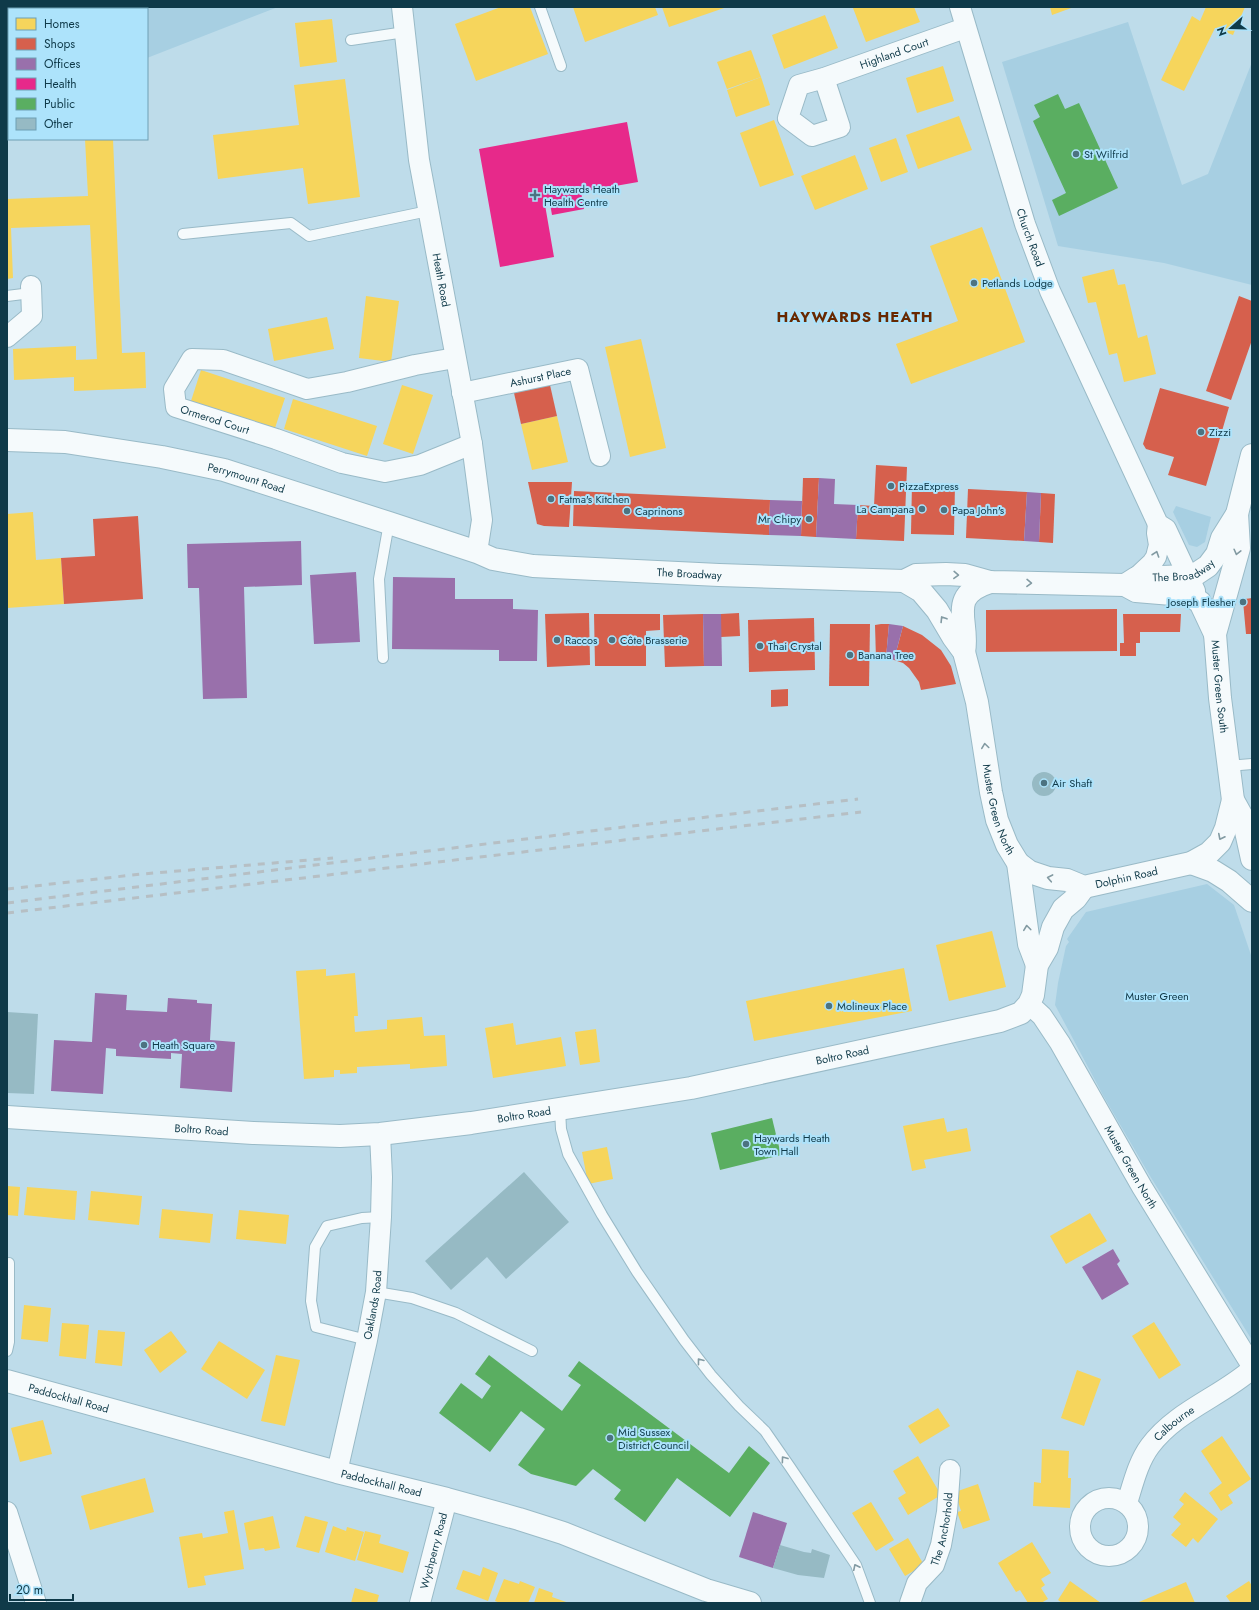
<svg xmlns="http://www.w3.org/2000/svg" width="1259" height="1610" font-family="Jost,sans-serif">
	<rect width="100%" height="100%" fill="#bedcea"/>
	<g fill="#a7cfe2">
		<path d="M7 7H92V9H9V115L7 116Z"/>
		<path d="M148 7H278L147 58V9H139Z"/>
		<path d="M1128 22 1182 185 1208 174 1252 62V285L1164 263 1058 246 1002 62Z"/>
		<path d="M1176 506 1211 517 1205 542 1197 547 1189 545 1173 512Z"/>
		<path d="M1207 884 1234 905 1251 955H1252V1340L1150 1176 1104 1097 1055 1005 1058 983 1066 946 1069 942 1067 939 1086 912Z"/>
	</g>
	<g fill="#f6d55c">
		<path d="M501 7H530L548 54 476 81 455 24Z"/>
		<path d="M573 7H655L658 15 585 42Z"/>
		<path d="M662 7H727L669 27Z"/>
		<path d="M855 7H914L920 22 866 42 853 8Z"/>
		<path d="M1050 7H1074L1052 15Z"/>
		<path d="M1206 7H1245L1233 35 1215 28 1184 91 1161 80 1192 16 1200 21Z"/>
		<path d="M825 15 838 48 784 69 772 35Z"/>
		<path d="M332 19 337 62 300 67 295 23Z"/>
		<path d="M751 50 761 77 727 89 717 62Z"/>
		<path d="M943 66 954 101 917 113 906 78Z"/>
		<path d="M761 77 770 105 736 117 727 90Z"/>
		<path d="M345 79 360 197 308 204 303 168 218 179 213 135 299 125 294 85Z"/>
		<path d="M959 116 972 150 918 169 906 135Z"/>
		<path d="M774 120 794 175 760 187 740 133Z"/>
		<path d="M896 138 908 172 881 182 869 148Z"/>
		<path d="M85 139H113L122 353 145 352 146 388 74 391V377L14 380 13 349 76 346V360L97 359 90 225 11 228 13 278 7 279V199L88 196Z"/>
		<path d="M855 155 868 189 815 210 801 176Z"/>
		<path d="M982 227 1025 342 911 384 896 344 958 321 930 246Z"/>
		<path d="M1114 269 1118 285 1125 284 1138 338 1147 335 1156 374 1124 382 1117 353 1109 355 1096 302 1088 303 1082 277Z"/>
		<path d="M366 296 399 301 391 362 359 358Z"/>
		<path d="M327 317 334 349 274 361 268 329Z"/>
		<path d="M641 339 666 448 630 457 605 347Z"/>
		<path d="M201 370 285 398 275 428 191 401Z"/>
		<path d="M402 385 433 395 413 454 383 444Z"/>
		<path d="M293 399 377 426 367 456 284 429Z"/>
		<path d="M557 416 568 462 532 470 521 424Z"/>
		<path d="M33 512 36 560 61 558 64 604 7 608V514Z"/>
		<path d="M992 931 1006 987 949 1001 936 945Z"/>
		<path d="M904 968 912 1011 754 1041 746 1001Z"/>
		<path d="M326 969V976L355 973 358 1016H354L355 1032 387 1029V1020L422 1017 424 1036 445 1035 447 1066 410 1069V1064L357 1067V1073L340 1074V1070H334V1077L304 1079 296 971Z"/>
		<path d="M513 1023 516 1045 561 1037 566 1066 493 1078 485 1028Z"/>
		<path d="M596 1029 600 1062 580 1065 575 1032Z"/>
		<path d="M944 1118 947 1132 967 1128 971 1151 924 1160 926 1168 912 1171 903 1126Z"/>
		<path d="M607 1147 613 1179 588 1184 582 1152Z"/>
		<path d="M7 1186 20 1187 18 1216 7 1215Z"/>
		<path d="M27 1187 77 1191 75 1220 24 1215Z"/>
		<path d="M91 1191 142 1196 139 1225 88 1220Z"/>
		<path d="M162 1209 213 1214 210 1243 159 1238Z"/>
		<path d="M239 1210 289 1215 286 1244 236 1239Z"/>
		<path d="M1090 1213 1107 1241 1066 1264 1050 1236Z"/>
		<path d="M24 1305 51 1308 48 1342 21 1339Z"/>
		<path d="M1154 1322 1181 1365 1159 1379 1132 1336Z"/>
		<path d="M62 1323 89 1325 86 1359 59 1356Z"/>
		<path d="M98 1330 125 1332 122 1366 95 1363Z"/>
		<path d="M171 1331 187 1352 160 1373 144 1350Z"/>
		<path d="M219 1341 265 1370 247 1399 201 1369Z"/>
		<path d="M276 1355 300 1360 285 1426 261 1421Z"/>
		<path d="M1077 1370 1101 1379 1084 1426 1061 1418Z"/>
		<path d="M938 1408 950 1426 920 1444 908 1426Z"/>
		<path d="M43 1420 52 1454 20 1462 11 1428Z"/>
		<path d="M1222 1436 1251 1479 1228 1495 1233 1503 1221 1511 1209 1493 1222 1483 1201 1451Z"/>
		<path d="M1042 1449 1069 1451 1068 1478H1071L1070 1508 1033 1506 1034 1482 1041 1483Z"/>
		<path d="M918 1456 941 1495 908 1515 898 1498 906 1493 893 1471Z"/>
		<path d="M145 1478 154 1512 90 1530 81 1496Z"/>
		<path d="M978 1484 990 1520 963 1529 957 1512 961 1511 955 1492Z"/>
		<path d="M1185 1492 1218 1519 1198 1543 1193 1538 1186 1547 1171 1535 1181 1524 1173 1517 1184 1504 1179 1500Z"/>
		<path d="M871 1502 894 1540 876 1551 852 1513Z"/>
		<path d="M234 1510 244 1569 204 1576 206 1585 188 1588 179 1537 202 1533 203 1538 228 1533 224 1512Z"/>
		<path d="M273 1516 280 1548 265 1551 264 1548 249 1550 244 1523Z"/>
		<path d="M305 1516 328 1522 319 1553 296 1547Z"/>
		<path d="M333 1526 346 1531 347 1527 364 1532 355 1561 325 1552Z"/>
		<path d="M365 1531 381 1535 379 1543 409 1552 403 1573 357 1560Z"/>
		<path d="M908 1538 924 1565 905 1576 889 1549Z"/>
		<path d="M1032 1542 1051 1573 1041 1579 1045 1585 1041 1588 1048 1599 1041 1603H1028L1020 1590 1016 1592 998 1563Z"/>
		<path d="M483 1567 498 1573 488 1601 456 1589 463 1570 480 1576Z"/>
		<path d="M504 1579 519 1584 520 1581 535 1587 528 1603H500L495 1601Z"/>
		<path d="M1070 1581 1101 1603H1062L1058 1600Z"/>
		<path d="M1249 1581 1252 1586V1603H1231L1226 1596Z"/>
		<path d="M1186 1582 1195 1603H1140L1139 1602Z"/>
		<path d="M355 1588 379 1595 377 1603H351Z"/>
		<path d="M539 1588 553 1593 552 1597 569 1603H534Z"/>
	</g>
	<g fill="#d6604d">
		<path d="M1239 296 1252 301V340L1231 400 1206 391Z"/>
		<path d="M550 385 557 416 521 424 514 393Z"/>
		<path d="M1160 388 1229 407 1206 486 1168 475 1174 457 1146 449 1143 444Z"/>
		<path d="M876 465 907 467 904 541 856 539 858 505 874 506Z"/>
		<path d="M803 478H819L816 537 801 536Z"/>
		<path d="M528 482H572L569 527 544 526 537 524Z"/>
		<path d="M912 484 955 485 954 535 911 534Z"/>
		<path d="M968 489 1027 492 1024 541 966 538Z"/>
		<path d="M574 491 770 500 769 535 573 526Z"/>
		<path d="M1041 493 1055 494 1053 543 1039 542Z"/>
		<path d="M138 516 143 599 64 604 61 558 95 556 93 519Z"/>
		<path d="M1252 598V634H1246L1243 601 1245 599Z"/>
		<path d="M1117 609V651L986 652V610Z"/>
		<path d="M589 613 590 665 547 667 545 614Z"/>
		<path d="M739 613 740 636 721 637V614Z"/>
		<path d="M594 614H660V630L646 631V666H595Z"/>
		<path d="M703 614 704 666 665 667 663 615Z"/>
		<path d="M1123 614H1181L1180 632H1140V643H1136V656H1120V643H1124Z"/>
		<path d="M814 618 815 670 749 672 748 620Z"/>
		<path d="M830 624H870L869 686H829Z"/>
		<path d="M881 624H889L886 658 876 659 875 625Z"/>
		<path d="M903 626 922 635 941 650 951 666 956 684 921 690 919 682 909 668 903 663 894 660Z"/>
		<path d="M788 689V706L771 707V690Z"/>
	</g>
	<g fill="#9970ab">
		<path d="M819 478 835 479 834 504 858 505 856 539 816 537Z"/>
		<path d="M1027 492 1041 493 1039 542 1024 541Z"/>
		<path d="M770 500 802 501 801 536 769 535Z"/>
		<path d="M301 541 302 585 244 587 247 698 203 699 199 588H188L187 544Z"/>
		<path d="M356 572 360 642 314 644 310 575Z"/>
		<path d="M393 577 455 578V599H513V609L538 610 537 661H499V650L392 649Z"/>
		<path d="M703 614H721L722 666H704Z"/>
		<path d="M889 624 903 626 894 660 886 658Z"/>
		<path d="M95 993 127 995 126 1010 167 1012 168 998 197 1000V1003L212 1004 210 1040 235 1042 232 1092 180 1088 182 1054 171 1053V1059L116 1056V1049L106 1048 103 1094 51 1091 54 1040 92 1042Z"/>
		<path d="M1113 1249 1120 1261 1117 1264 1129 1284 1102 1300 1082 1267Z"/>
		<path d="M753 1512 787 1523 773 1568 739 1557Z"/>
	</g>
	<path fill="#e7298a" d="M627 122 638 182 581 192 584 209 552 215 549 198 544 199 554 257 500 267 479 149Z"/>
	<g fill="#5aae61">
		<path d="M1058 94 1065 109 1079 103 1118 188 1059 216 1052 200 1066 193 1033 121 1040 117 1034 105Z"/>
		<path d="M772 1118 781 1155 720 1170 711 1133Z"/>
		<path d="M489 1355 562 1411 581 1385 568 1376 579 1361 729 1473 749 1446 770 1463 730 1517 677 1478 645 1522 614 1499 621 1490 593 1469 576 1486 531 1474 518 1465 545 1429 521 1411 490 1452 439 1413 461 1383 482 1399 491 1386 475 1374Z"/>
	</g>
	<g fill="#96bac4">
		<circle cx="1044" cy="784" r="12"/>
		<path d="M7 1012 38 1014 34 1094 7 1093Z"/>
		<path d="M524 1172 569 1222 506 1279 487 1257 451 1290 425 1261Z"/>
		<path d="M780 1545 804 1552 811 1553 812 1549 830 1555 824 1578 798 1575 773 1568Z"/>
	</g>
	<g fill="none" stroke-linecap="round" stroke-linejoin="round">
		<defs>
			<g id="lane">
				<path d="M540 7 561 66"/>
				<path d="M351 40 405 32"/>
				<path d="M183 234 291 223 309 236 428 211"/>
				<path d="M7 296 31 293"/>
				<path d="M383 658 379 579 389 523"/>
				<path d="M1228 766 1252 764"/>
				<path d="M560 1109 561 1129 568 1154 602 1215 637 1272 684 1340 711 1375 739 1406 765 1431 790 1467 856 1565 870 1603"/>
				<path d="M376 1292 412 1298 456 1313 532 1351"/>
				<path d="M367 1340 316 1327 311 1301 315 1247 327 1226 362 1218 381 1217"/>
				<path d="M7 1351 9 1342V1263"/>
			</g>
			<g id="street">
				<path id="s1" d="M402 7 419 160 472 444 482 520 477 552"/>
				<path id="s2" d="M960 7 1025 224 1050 291 1158 524 1166 529 1195 591"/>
				<path id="s3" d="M824 78 840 127 812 136 788 118 799 85 824 78 965 28"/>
				<path d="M7 337 32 316 31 286"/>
				<path id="s4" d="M455 358 415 365 347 382 307 389 223 360 192 359 174 389 176 407 276 439 342 463 385 472 420 465 472 444"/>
				<path id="s5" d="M462 393 578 369 600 456"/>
				<path d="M1136 578 1152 563 1156 557 1159 545 1157 533 1158 524"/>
				<path id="s6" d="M1029 1004 1042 1016 1060 1043 1142 1187 1252 1366"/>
				<path id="s7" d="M337 1472 367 1340 376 1292 381 1217 382 1177 380 1134"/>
				<circle cx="1109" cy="1527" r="29"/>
				<path id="s8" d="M1127 1503C1133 1484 1138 1462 1150 1446 1176 1411 1220 1397 1252 1369"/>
				<path d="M7 1512 36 1603"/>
				<path id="s9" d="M420 1603 447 1499"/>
				<path id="s10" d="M910 1603 917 1583 934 1565 941 1545 947 1512 950 1470"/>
			</g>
			<g id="secondary">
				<path id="s11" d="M7 440 65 442 162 457 224 470 389 523 477 552 493 559 533 566 719 575 904 581 916 575 946 574 965 575 990 582 1125 585 1136 591 1184 595 1193 598 1200 602 1215 634"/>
				<path id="s12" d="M1237 514 1239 548 1215 634 1220 698 1233 800 1243 818 1252 859"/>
				<path id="s13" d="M904 581 921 591 937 610 953 637 964 652 977 702 991 792 997 820 1007 845 1018 863 1029 944 1037 965"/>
				<path id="s14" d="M1125 585 1136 578 1188 576 1196 574 1208 566 1217 554 1222 538 1237 514 1252 455"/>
				<path d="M964 652C970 621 946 596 990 582"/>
				<path id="s15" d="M1018 863 1030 872 1048 878 1067 880 1084 887 1191 863 1209 853 1220 842 1226 828 1233 800"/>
				<path d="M1191 863 1213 871 1229 881 1252 901"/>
				<path id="s16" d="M7 1117 253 1133 340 1136 380 1134 471 1123 691 1088 1000 1021 1021 1013 1029 1004 1033 995 1037 965 1047 948 1053 927 1063 909 1076 898 1084 887"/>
				<path id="s17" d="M7 1381 337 1472 447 1499 519 1519 563 1533 706 1590 750 1603"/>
			</g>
		</defs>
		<use href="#lane" stroke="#99bac7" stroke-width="12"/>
		<use href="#street" stroke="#99bac7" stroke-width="22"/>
		<use href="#secondary" stroke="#99bac7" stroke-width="24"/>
		<use href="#lane" stroke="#f5fafc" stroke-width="10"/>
		<use href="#street" stroke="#f5fafc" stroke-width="20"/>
		<use href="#secondary" stroke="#f5fafc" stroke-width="22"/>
		<g stroke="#b6bfc4" stroke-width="3" stroke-dasharray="7 7" stroke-linecap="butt">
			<path d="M7 889 142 874 333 858"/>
			<path d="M7 903 607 829 858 799"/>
			<path d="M7 913 861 812"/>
		</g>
	</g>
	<defs><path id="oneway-chevron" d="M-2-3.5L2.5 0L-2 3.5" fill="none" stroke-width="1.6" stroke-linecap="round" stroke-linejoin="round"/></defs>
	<g stroke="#829aa2">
		<use href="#oneway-chevron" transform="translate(1237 552) rotate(104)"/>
		<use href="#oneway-chevron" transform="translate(1156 554) rotate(-71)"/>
		<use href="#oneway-chevron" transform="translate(956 575) rotate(2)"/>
		<use href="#oneway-chevron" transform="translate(1029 583) rotate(1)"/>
		<use href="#oneway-chevron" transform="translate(943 619) rotate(-122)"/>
		<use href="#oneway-chevron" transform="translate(985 746) rotate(-98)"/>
		<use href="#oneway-chevron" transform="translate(1221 837) rotate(117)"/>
		<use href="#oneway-chevron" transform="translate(1050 878) rotate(-169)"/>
		<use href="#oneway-chevron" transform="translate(1027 928) rotate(-97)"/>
		<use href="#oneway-chevron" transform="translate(700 1361) rotate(-128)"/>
		<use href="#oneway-chevron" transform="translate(784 1459) rotate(-126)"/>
		<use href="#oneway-chevron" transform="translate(856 1567) rotate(-116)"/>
	</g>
	<g fill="#4c7381" stroke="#ade3fb" stroke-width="1.5">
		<circle cx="1076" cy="154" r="4"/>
		<path d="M533 189h4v4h4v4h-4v4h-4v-4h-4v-4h4z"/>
		<circle cx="974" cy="283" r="4"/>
		<circle cx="1201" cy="432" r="4"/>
		<circle cx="891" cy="486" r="4"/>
		<circle cx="551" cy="499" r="4"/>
		<circle cx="922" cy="509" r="4"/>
		<circle cx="944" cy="510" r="4"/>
		<circle cx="627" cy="511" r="4"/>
		<circle cx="809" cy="519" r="4"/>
		<circle cx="1243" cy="602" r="4"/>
		<circle cx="557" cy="640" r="4"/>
		<circle cx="612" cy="640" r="4"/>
		<circle cx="760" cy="646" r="4"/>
		<circle cx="850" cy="655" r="4"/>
		<circle cx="1044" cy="783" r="4"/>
		<circle cx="829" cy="1006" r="4"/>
		<circle cx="144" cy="1045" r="4"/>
		<circle cx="746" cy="1144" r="4"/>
		<circle cx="610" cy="1438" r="4"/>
	</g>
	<g text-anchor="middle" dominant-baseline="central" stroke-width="4" stroke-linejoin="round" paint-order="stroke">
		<g font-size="11" fill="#0f3a49" stroke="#ade3fb">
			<text stroke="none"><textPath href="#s3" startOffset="246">Highland Court</textPath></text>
			<text stroke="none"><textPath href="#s2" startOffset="241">Church Road</textPath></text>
			<text stroke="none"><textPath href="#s1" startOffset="276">Heath Road</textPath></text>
			<text stroke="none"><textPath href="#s5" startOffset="80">Ashurst Place</textPath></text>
			<text stroke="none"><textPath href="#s4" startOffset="365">Ormerod Court</textPath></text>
			<text stroke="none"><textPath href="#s11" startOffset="243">Perrymount Road</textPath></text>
			<text stroke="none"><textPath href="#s14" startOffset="62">The Broadway</textPath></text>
			<text stroke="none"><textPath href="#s11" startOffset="700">The Broadway</textPath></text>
			<text stroke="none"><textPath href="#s12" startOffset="176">Muster Green South</textPath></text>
			<text stroke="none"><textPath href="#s13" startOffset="256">Muster Green North</textPath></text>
			<text stroke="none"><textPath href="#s15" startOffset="115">Dolphin Road</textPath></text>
			<text stroke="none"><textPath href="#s16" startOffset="843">Boltro Road</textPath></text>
			<text stroke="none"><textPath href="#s16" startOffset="519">Boltro Road</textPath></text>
			<text stroke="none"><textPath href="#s16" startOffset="195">Boltro Road</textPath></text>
			<text stroke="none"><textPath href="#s6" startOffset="193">Muster Green North</textPath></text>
			<text stroke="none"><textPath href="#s7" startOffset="171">Oaklands Road</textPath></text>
			<text stroke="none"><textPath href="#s17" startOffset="64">Paddockhall Road</textPath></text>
			<text stroke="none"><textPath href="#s8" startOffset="95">Calbourne</textPath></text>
			<text stroke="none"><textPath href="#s17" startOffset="388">Paddockhall Road</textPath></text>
			<text stroke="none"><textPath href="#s10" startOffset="83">The Anchorhold</textPath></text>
			<text stroke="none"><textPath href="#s9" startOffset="54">Wychperry Road</textPath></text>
		</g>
		<g font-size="11" fill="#0f3a49" stroke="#ade3fb" text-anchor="start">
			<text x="1084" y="154">St Wilfrid</text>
			<text x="544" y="189">Haywards Heath<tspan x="544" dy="13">Health Centre</tspan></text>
			<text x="982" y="283">Petlands Lodge</text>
			<text x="1209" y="432">Zizzi</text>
			<text x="899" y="486">PizzaExpress</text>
			<text x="559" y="499">Fatma's Kitchen</text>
			<text x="914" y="509" text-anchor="end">La Campana</text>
			<text x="952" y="510">Papa John's</text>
			<text x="635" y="511">Caprinons</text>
			<text x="801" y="519" text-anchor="end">Mr Chipy</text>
			<text x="1235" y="602" text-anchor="end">Joseph Flesher</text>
			<text x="565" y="640">Raccos</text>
			<text x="620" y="640">Côte Brasserie</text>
			<text x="768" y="646">Thai Crystal</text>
			<text x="858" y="655">Banana Tree</text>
			<text x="1052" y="783">Air Shaft</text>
			<text x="837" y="1006">Molineux Place</text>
			<text x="152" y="1045">Heath Square</text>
			<text x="754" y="1138">Haywards Heath<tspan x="754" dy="13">Town Hall</tspan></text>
			<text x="618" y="1432">Mid Sussex<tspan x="618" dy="13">District Council</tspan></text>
		</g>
		<g font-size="11" fill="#0f3746" stroke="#ade3fb">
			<text x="1157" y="996">Muster Green</text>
		</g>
		<g font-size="15" font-weight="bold" letter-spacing="1" fill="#672902" stroke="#ade3fb">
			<text x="855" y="317">HAYWARDS HEATH</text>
		</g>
	</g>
	<rect width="1259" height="1610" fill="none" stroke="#0f3a49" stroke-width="16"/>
	<rect x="8" y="8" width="140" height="132" fill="#ade3fb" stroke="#6e9fb4"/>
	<rect x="16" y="18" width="20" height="12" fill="#f6d55c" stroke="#6e9fb4"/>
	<text x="44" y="28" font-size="12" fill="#0f3a49">Homes</text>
	<rect x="16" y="38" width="20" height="12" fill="#d6604d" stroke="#6e9fb4"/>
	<text x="44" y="48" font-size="12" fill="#0f3a49">Shops</text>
	<rect x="16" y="58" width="20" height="12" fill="#9970ab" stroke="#6e9fb4"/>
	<text x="44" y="68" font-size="12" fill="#0f3a49">Offices</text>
	<rect x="16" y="78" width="20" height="12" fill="#e7298a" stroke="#6e9fb4"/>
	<text x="44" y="88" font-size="12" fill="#0f3a49">Health</text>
	<rect x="16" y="98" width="20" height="12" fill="#5aae61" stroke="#6e9fb4"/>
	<text x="44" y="108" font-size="12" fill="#0f3a49">Public</text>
	<rect x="16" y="118" width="20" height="12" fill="#96bac4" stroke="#6e9fb4"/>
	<text x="44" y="128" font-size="12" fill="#0f3a49">Other</text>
	<g transform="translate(1231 28) rotate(250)" stroke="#ade3fb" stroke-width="3" paint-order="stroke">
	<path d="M0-3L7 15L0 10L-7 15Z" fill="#0f3a49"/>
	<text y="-6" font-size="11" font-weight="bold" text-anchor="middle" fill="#0f3a49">N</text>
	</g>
	<path d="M10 1594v6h63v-6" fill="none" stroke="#0f3a49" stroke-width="2"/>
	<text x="16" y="1594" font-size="12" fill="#0f3a49" stroke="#ade3fb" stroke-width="3" paint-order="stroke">20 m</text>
</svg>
